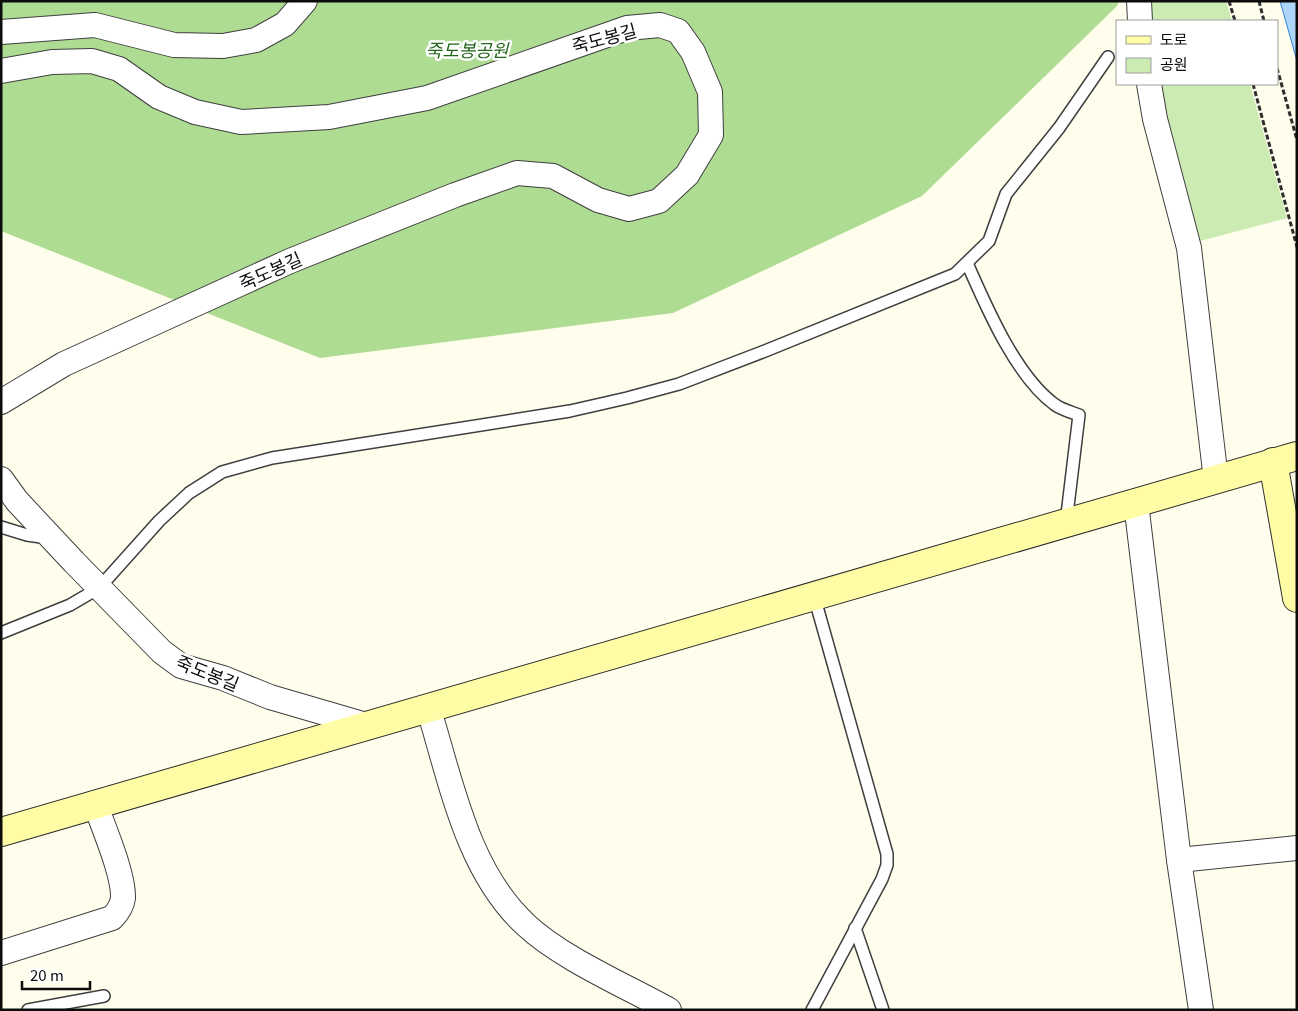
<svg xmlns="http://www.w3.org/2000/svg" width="1298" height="1011" font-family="Georgia,'Noto Sans KR',serif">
	<rect width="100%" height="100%" fill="#fffdeb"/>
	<g fill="#cbebb3">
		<path d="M1147 1H1226L1232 21H1146Z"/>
		<path d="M1158 84H1250L1287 218 1200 241Z"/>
	</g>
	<path fill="#addc92" d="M1 1H1119L1117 6 922 196 673 313 320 358 1 231Z"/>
	<path fill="#add6f9" stroke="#3185d3" d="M1280 1H1297V61Z"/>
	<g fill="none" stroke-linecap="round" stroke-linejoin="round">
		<defs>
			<g id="lane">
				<path d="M967 263C986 306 1015 375 1054 404 1060 409 1071 412 1079 415L1066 523"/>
				<path d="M1 527 27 535 48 538"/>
				<path d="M1 633 70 605 99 588 159 521 189 493 222 472 272 458 570 411 627 398 679 384 765 351 955 274 989 241 1006 194 1059 128 1108 57"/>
				<path d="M855 928 883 1010"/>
				<path d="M28 1010 104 996"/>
				<path d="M812 1010 882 879 887 865V854L814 596"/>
			</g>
			<g id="street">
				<path d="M1139 1 1140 21"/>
				<path d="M1 32 95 25 174 45 223 46 256 40 285 24 305 1"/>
				<path d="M1 71 52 62 92 61 119 69 159 97 195 112 241 122 329 117 427 98 627 28 660 25 678 31 693 52 710 92 711 135 687 175 659 201 629 209 598 200 553 176 517 173 455 195 290 261 64 364 1 402"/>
				<path d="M1149 84 1155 119 1189 248 1216 480"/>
				<path d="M1 479 17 501 74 562 162 652 181 666 223 678 270 697 366 725"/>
				<path d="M1136 503 1179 860 1201 1010"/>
				<path d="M428 707C451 781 467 871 526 925 561 958 626 986 669 1010"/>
				<path d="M1179 860 1297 848"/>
				<path d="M1 953 112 918C118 912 122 906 123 898 124 874 103 827 95 803"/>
			</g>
			<g id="secondary">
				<path d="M1273 462 1297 598"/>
				<path d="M1 832 1297 456"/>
			</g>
		</defs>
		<use href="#lane" stroke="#3f3f3f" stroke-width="14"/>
		<use href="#street" stroke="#3f3f3f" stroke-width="26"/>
		<use href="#secondary" stroke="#2e2e2e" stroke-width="30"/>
		<g stroke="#2e2e2e" stroke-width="3" stroke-dasharray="5 2.5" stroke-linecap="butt">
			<path d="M1229 1 1235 21"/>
			<path d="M1259 1 1264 21"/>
			<path d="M1277 68 1297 140"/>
			<path d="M1253 84 1297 247"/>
		</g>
		<use href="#lane" stroke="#fff" stroke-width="11"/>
		<use href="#street" stroke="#fff" stroke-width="24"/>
		<use href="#secondary" stroke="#fffca6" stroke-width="28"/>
	</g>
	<g text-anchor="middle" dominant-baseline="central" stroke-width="5" stroke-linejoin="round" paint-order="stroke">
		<g font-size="18" fill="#0c0c0c" stroke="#fff">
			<text transform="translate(604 37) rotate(-15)">죽도봉길</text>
			<text transform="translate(270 270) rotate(-24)">죽도봉길</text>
			<text transform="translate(208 672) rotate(22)">죽도봉길</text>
		</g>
		<g font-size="18" font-style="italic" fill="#24661a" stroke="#fff">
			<text x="467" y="49">죽도봉공원</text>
		</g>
	</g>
	<rect width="1298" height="1011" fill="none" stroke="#0c0c0c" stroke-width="5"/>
	<rect x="1116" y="20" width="162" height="65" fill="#ffffff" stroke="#9e9e9e"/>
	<rect x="1126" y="36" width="25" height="8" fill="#fffca6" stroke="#9e9e9e"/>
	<text x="1160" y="45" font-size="15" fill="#0c0c0c">도로</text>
	<rect x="1126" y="58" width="25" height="15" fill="#cbebb3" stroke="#9e9e9e"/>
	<text x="1160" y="70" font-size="15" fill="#0c0c0c">공원</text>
	<path d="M22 981v8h68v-8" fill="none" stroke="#0c0c0c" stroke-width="2.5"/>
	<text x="30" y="981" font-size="15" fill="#0c0c0c" stroke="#ffffff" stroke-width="4" paint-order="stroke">20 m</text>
</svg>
